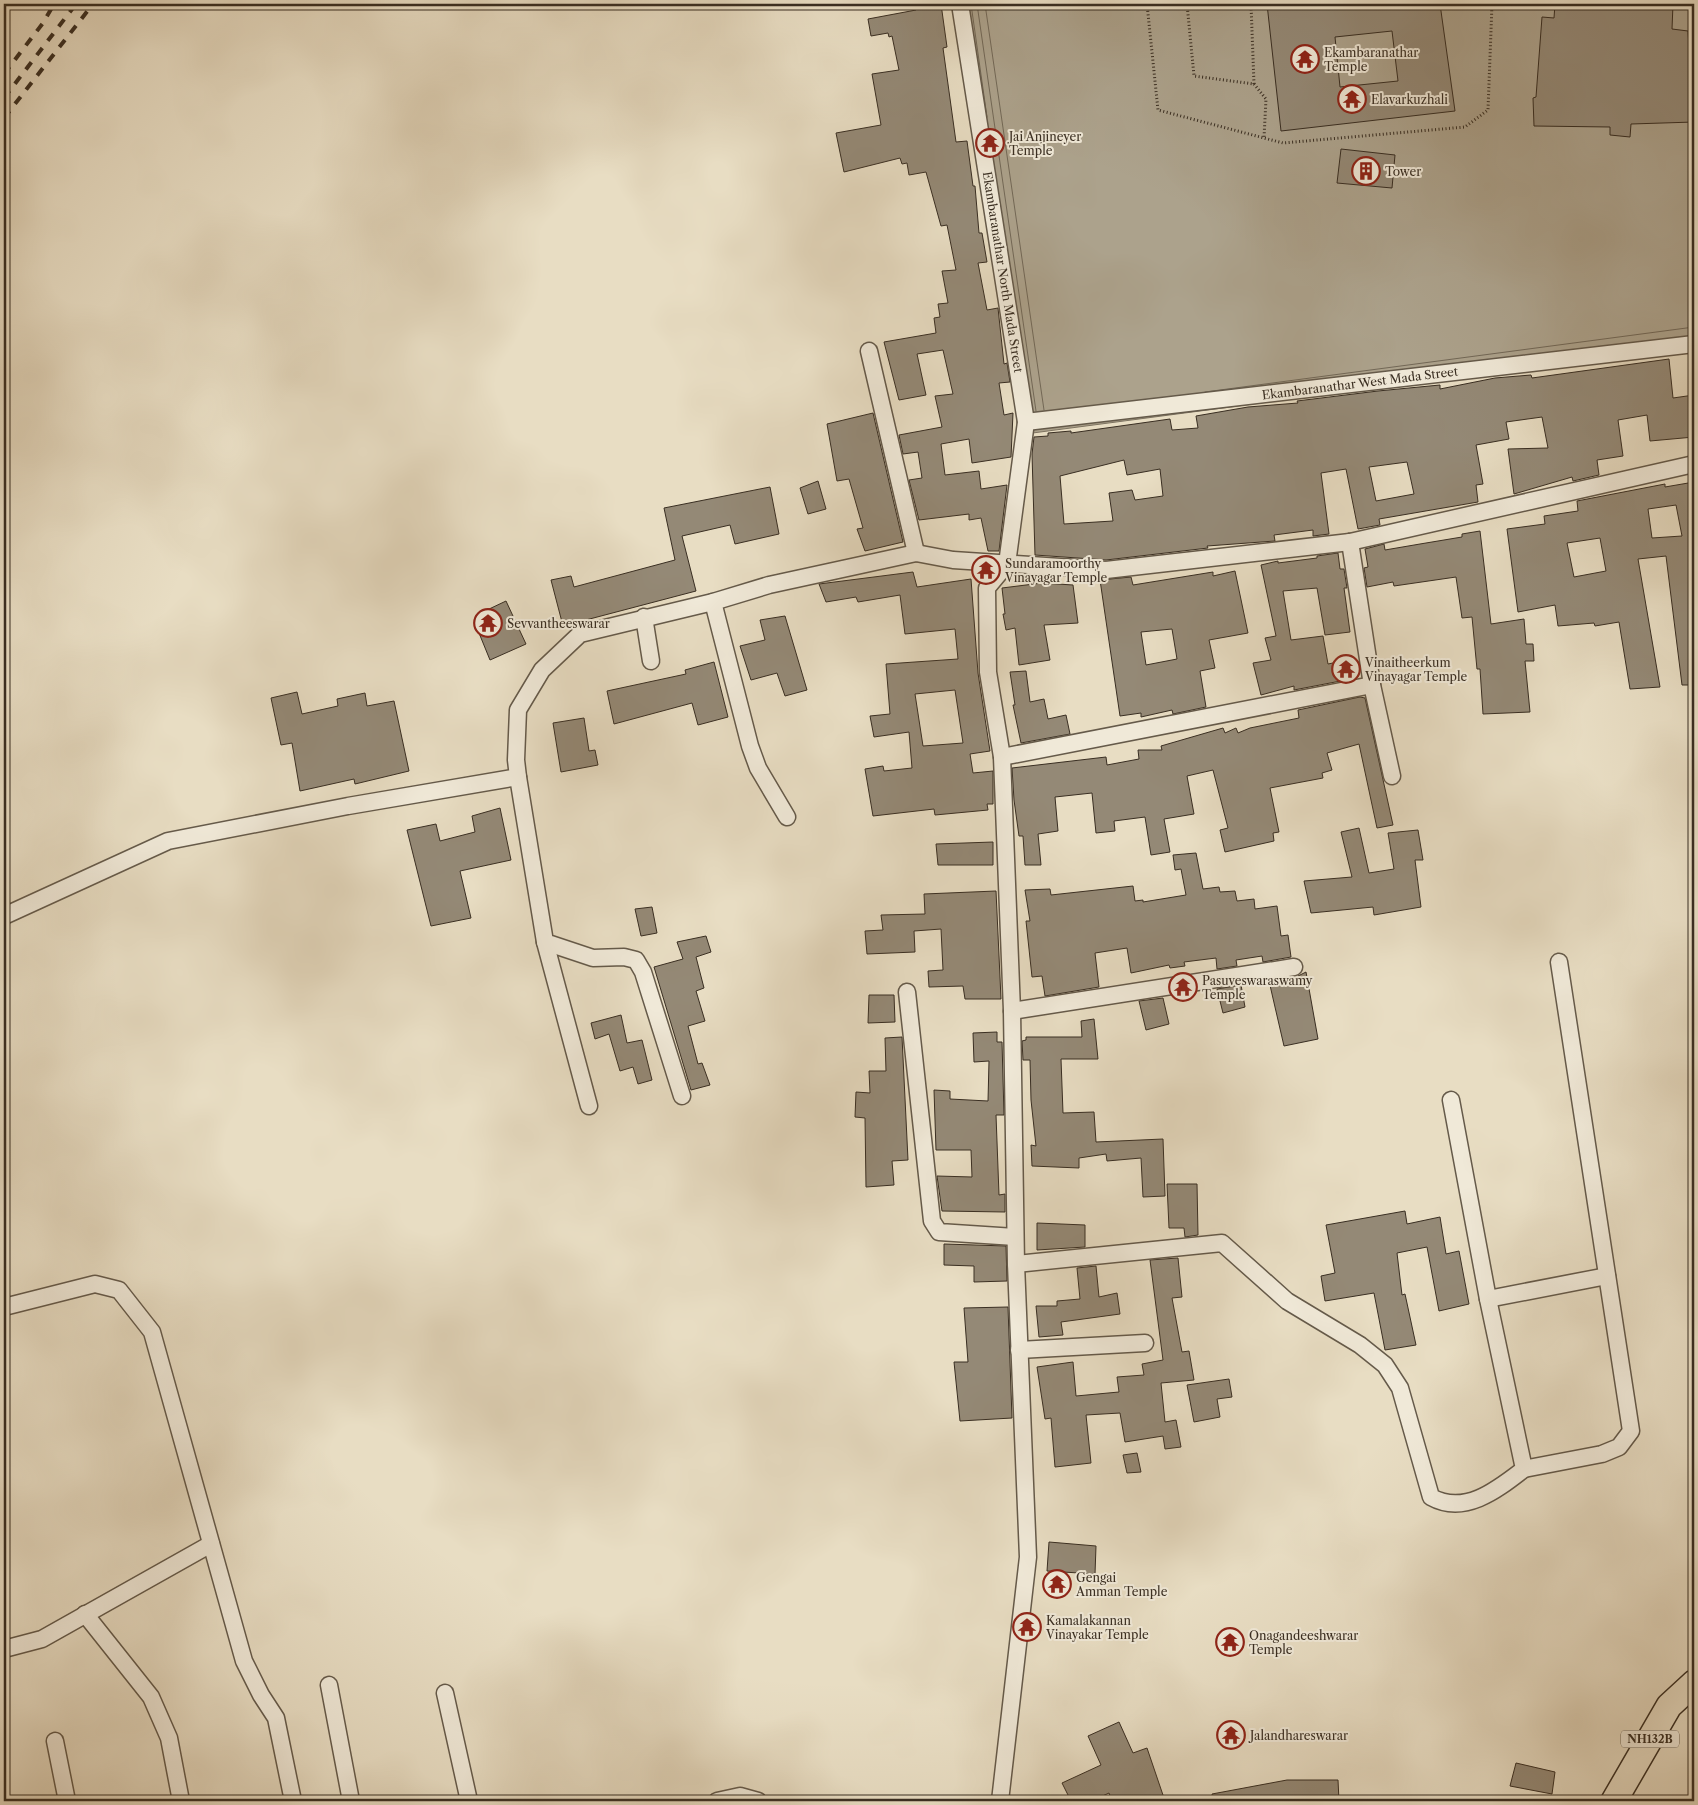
<svg xmlns="http://www.w3.org/2000/svg" width="1698" height="1805" font-family="'Libre Caslon Text',serif">
	<rect width="100%" height="100%" fill="#e8ddc3"/>
	<filter id="stains"><feTurbulence type="fractalNoise" baseFrequency=".004" numOctaves="4"/><feColorMatrix values="0 0 0 0 .2 0 0 0 0 .09 0 0 0 0 .02 0 0 0 .5 -.17"/></filter>
	<radialGradient id="worn" r=".72"><stop offset=".6" stop-color="#630" stop-opacity="0"/><stop offset="1" stop-color="#630" stop-opacity=".3"/></radialGradient>
	<path fill="#aca28c" stroke="#7e7462" d="M966 4H1694V346L1025 434Z"/>
	<g fill="none" stroke-linecap="round" stroke-linejoin="round">
		<g stroke="#726857" stroke-width="1">
			<path d="M971 4 987 117"/>
			<path d="M977 4 1036 411"/>
			<path d="M985 4 1044 410"/>
			<path d="M1205 392 1694 327"/>
		</g>
	</g>
	<g fill="#948976" stroke="#392e22" fill-rule="evenodd">
		<path d="M924 4H941L947 47 943 48 956 142 967 141 973 186H975L979 233H982L987 262 978 263 987 310 998 308 1004 364 1007 363 1010 382 999 383 1004 415 1013 413 1011 457 972 463 969 439 941 444 945 475 979 471 981 489 1007 485 999 551H988L981 518 969 520V514L919 520 909 480 922 478 918 452 903 454 899 435 942 427 935 396 953 394 943 350 917 354 926 395 899 400 884 342 936 333 934 318 940 317 938 304 948 303 942 271 956 270 947 225 941 226 926 172 909 175 907 163 902 164 900 158 844 172 836 133 881 125 872 74 899 70 892 36 889 37 888 33 871 36 868 19 916 10 915 6Z"/>
		<path d="M1267 4H1440L1455 111 1281 131ZM1392 31 1398 81 1340 87 1335 37Z"/>
		<path d="M1555 4H1673L1672 29 1688 31 1694 122 1631 124 1630 137 1610 135V127L1534 126 1533 98 1536 97 1542 17 1554 18Z"/>
		<path d="M1341 149 1395 155 1392 188 1337 183Z"/>
		<path d="M1669 359 1673 398 1694 395V437L1650 441 1647 415 1618 420 1623 456 1597 460 1599 475 1573 481 1572 477 1514 494 1508 449 1548 448 1542 417 1506 422 1509 439 1476 445 1483 484 1476 485 1478 502 1379 519 1380 525 1358 529 1346 469 1321 473 1329 534 1313 536V530L1274 535 1275 541 1207 546 1208 548 1106 560 1035 555 1032 454 1034 437 1048 436V433L1071 431V433L1170 419 1172 430 1198 428 1196 416 1248 407 1298 403 1297 401 1378 391 1440 385V389L1495 378 1531 375 1532 378ZM1124 460 1127 475 1160 469 1163 496 1135 500 1132 490 1109 493 1113 521 1064 524 1060 476ZM1407 462 1414 494 1376 501 1369 467Z"/>
		<path d="M873 413 903 542 865 551 857 529 863 528 849 479 837 481 827 424Z"/>
		<path d="M818 481 826 509 808 514 800 488Z"/>
		<path d="M1694 482V685H1682L1666 556 1638 559 1660 687 1630 689 1619 622 1595 626 1594 623 1558 626 1555 605 1518 612 1507 529 1545 524 1544 516 1578 511 1577 501 1665 484V487ZM1676 505 1682 536 1652 538 1648 509ZM1600 538 1606 571 1574 577 1567 543Z"/>
		<path d="M770 487 779 534 735 544 730 525 682 536 696 591 563 626 551 580 571 576 574 587 675 560 664 508Z"/>
		<path d="M1480 531 1491 624 1524 619 1526 644H1533L1534 661H1525L1530 712 1483 714 1480 669H1477L1472 617 1462 618 1456 577 1394 586 1393 582 1367 587 1364 568 1368 567 1365 549 1384 544 1385 550 1420 544 1462 537V534Z"/>
		<path d="M1338 553 1340 569H1344L1347 588H1344L1350 632 1325 635 1317 588 1283 591 1291 640 1323 636 1328 664 1352 659 1356 678 1294 690V686L1261 695 1253 663 1271 660 1265 638 1276 636 1261 565 1278 561V563L1317 558V556Z"/>
		<path d="M1235 571 1248 633 1209 640 1215 668 1200 671 1206 707 1173 714 1172 710 1141 717V713L1120 716 1100 580 1131 577 1133 585 1213 572V576ZM1172 629 1177 659 1146 665 1141 632Z"/>
		<path d="M913 572 917 587 971 579 978 673 990 751 970 754 973 773 993 771V804H987L988 810 935 815 934 809 873 816 865 769 883 766 884 771 912 768 909 732 874 737 870 716 890 714 886 664 958 659 955 629 905 634 900 595 858 602 856 597 826 602 819 584ZM955 690 963 743 923 746 915 694Z"/>
		<path d="M1042 583 1073 585 1078 623 1044 625 1050 660 1019 665 1015 628 1006 630 1003 614H1005L1002 588Z"/>
		<path d="M506 601 526 644 490 660 479 633 495 626 487 610Z"/>
		<path d="M785 616 807 690 785 696 777 673 751 680 740 646 765 640 760 620Z"/>
		<path d="M714 662 728 717 698 725 692 703 614 724 607 691 686 674 685 670Z"/>
		<path d="M1026 671 1030 702 1044 699 1048 719 1066 715 1070 734 1021 743 1013 705H1015L1010 672Z"/>
		<path d="M297 692 302 714 338 706 337 699 365 693 367 706 394 701 409 771 355 784 354 779 300 791 292 743 281 745 271 698Z"/>
		<path d="M1360 697 1365 698 1393 825 1377 828 1359 744 1327 753 1332 770 1322 773 1323 778 1270 788 1279 832 1273 833 1274 841 1225 852 1220 830 1228 828 1213 770 1187 776 1194 814 1164 819 1170 852 1151 855 1145 817 1114 821 1115 831 1096 833 1092 793 1055 797 1058 831 1038 834 1041 865H1025L1023 836H1019L1014 800 1012 768 1106 757 1107 765 1139 759 1138 750H1162L1161 746 1223 728 1225 733 1236 728 1238 733 1250 728 1299 718 1298 710Z"/>
		<path d="M584 718 589 751 595 750 598 765 561 772 553 723Z"/>
		<path d="M500 808 511 860 460 871 471 918 431 926 407 830 436 824 440 841 475 832 472 816Z"/>
		<path d="M1359 828 1369 873 1394 869 1388 833 1418 830 1423 860H1415L1421 907 1374 915 1373 907 1311 913 1304 881 1352 877 1341 832Z"/>
		<path d="M993 842V865H938L936 844Z"/>
		<path d="M1196 853 1203 889 1219 887 1220 892 1235 891 1237 901 1254 899 1255 909 1277 906 1281 936 1288 935 1291 957 1263 962 1262 956 1236 960 1237 966 1217 969 1216 958 1184 962 1185 966 1170 968 1169 965 1131 973 1127 948 1095 953 1099 987 1045 996 1042 976 1032 977 1026 921H1030L1025 890 1050 889 1051 895 1133 886 1135 901 1143 900V902L1186 895 1181 869 1175 870 1173 855Z"/>
		<path d="M996 891 1001 999H965L963 986 929 987 928 971 943 970 941 929 914 931 915 952 867 954 865 931 883 930 881 915 925 914 924 894Z"/>
		<path d="M652 907 657 933 641 936 635 909Z"/>
		<path d="M706 936 711 952 696 957 704 988 696 991 705 1021 688 1026 698 1064 702 1063 710 1085 691 1090 654 967 683 959 677 942Z"/>
		<path d="M1306 972 1318 1039 1284 1046 1269 981 1296 977Z"/>
		<path d="M1241 985 1245 1007 1223 1013 1217 989Z"/>
		<path d="M869 995H894L895 1022 868 1023Z"/>
		<path d="M1163 998 1169 1024 1146 1030 1139 1001Z"/>
		<path d="M621 1015 627 1043 642 1040 652 1080 638 1084 633 1067 620 1071 609 1034 595 1039 591 1023Z"/>
		<path d="M1094 1019 1098 1059H1061L1063 1113 1094 1112 1096 1142 1163 1139 1165 1196 1143 1197 1141 1158 1107 1161 1106 1154 1079 1158V1168L1032 1166 1031 1145 1036 1146 1031 1100 1030 1060H1023L1022 1041 1026 1040V1037H1082L1081 1021Z"/>
		<path d="M997 1032V1042H1002L1004 1115H996L999 1195 1005 1194V1212L942 1211 937 1176 972 1177 971 1150H936L934 1090 950 1091V1099L988 1101 989 1061 974 1062 973 1033Z"/>
		<path d="M902 1037 908 1160 892 1161 894 1185 866 1187 865 1118 855 1117 856 1092 870 1093 869 1071H886L885 1038Z"/>
		<path d="M1167 1184H1197L1198 1235 1185 1237 1184 1228H1169Z"/>
		<path d="M1405 1211 1407 1224 1440 1217 1446 1254 1459 1251 1469 1304 1439 1311 1427 1247 1397 1253 1402 1295 1405 1294 1416 1345 1385 1350 1374 1293 1325 1301 1321 1276 1335 1273 1326 1225Z"/>
		<path d="M1037 1223 1085 1225V1247L1037 1250Z"/>
		<path d="M944 1244 1006 1246 1007 1281 974 1282V1266L944 1265Z"/>
		<path d="M1178 1258 1182 1297 1172 1298 1182 1352 1189 1351 1194 1380 1161 1383 1165 1422 1176 1420 1181 1447 1165 1449 1163 1436 1125 1442 1120 1413 1086 1415 1091 1463 1055 1467 1051 1418 1045 1419 1037 1367 1073 1362 1076 1396 1119 1392 1117 1377 1144 1375 1142 1364 1163 1360 1150 1260Z"/>
		<path d="M1096 1266 1099 1297 1117 1293 1120 1314 1061 1322 1063 1335 1039 1337 1036 1306H1057V1301L1080 1299 1077 1268Z"/>
		<path d="M1008 1307 1012 1418 960 1421 954 1362H968L964 1308Z"/>
		<path d="M1229 1379 1232 1397 1217 1399 1220 1417 1194 1422 1187 1385Z"/>
		<path d="M1137 1453 1141 1472 1127 1473 1123 1455Z"/>
		<path d="M1049 1542 1096 1546 1095 1574 1047 1571Z"/>
		<path d="M1119 1722 1133 1753 1147 1748 1165 1801H1112L1109 1793 1092 1801H1071L1062 1783 1101 1765 1088 1736Z"/>
		<path d="M1516 1763 1555 1772 1552 1794 1510 1786Z"/>
		<path d="M1287 1780H1338L1339 1801H1213L1212 1794Z"/>
	</g>
	<g fill="none" stroke-linecap="round" stroke-linejoin="round">
		<defs>
			<g id="minor">
				<path d="M960 4 1026 422 1007 564 987 588 988 672 1002 757 1012 1011 1016 1264 1028 1557 1000 1801"/>
				<path d="M869 351 916 553"/>
				<path d="M1026 422 1694 344"/>
				<path d="M1350 542 1372 685 1392 776"/>
				<path d="M713 602 750 746 758 768 787 817"/>
				<path d="M644 617 651 661"/>
				<path d="M1002 757 1372 685"/>
				<path d="M518 777 545 942 593 958 624 957 636 960 643 972 682 1096"/>
				<path d="M4 916 168 841 348 806 518 777 516 760 518 710 542 670 580 634 713 602 769 585 916 553 953 560 1106 570 1350 542 1694 464"/>
				<path d="M545 942 589 1106"/>
				<path d="M907 992 932 1221 939 1232 1015 1237"/>
				<path d="M1012 1011 1294 967"/>
				<path d="M1016 1264 1222 1243 1287 1301 1360 1345 1385 1365 1400 1388 1431 1497C1465 1516 1498 1489 1524 1469L1488 1299 1451 1100"/>
				<path d="M1488 1299 1607 1276"/>
				<path d="M4 1307 95 1284 119 1290 152 1332 244 1661 261 1695 276 1718 293 1801"/>
				<path d="M1019 1350 1145 1343"/>
				<path d="M1524 1469 1602 1454 1619 1447 1631 1431 1559 962"/>
				<path d="M85 1614 151 1697 169 1738 181 1801"/>
				<path d="M4 1649 42 1639 211 1544"/>
				<path d="M329 1685 351 1801"/>
				<path d="M445 1693 469 1801"/>
				<path d="M55 1741 67 1801"/>
				<path d="M717 1801 740 1796 758 1801"/>
			</g>
			<path id="highway" d="M1614 1801 1669 1706 1694 1683"/>
		</defs>
		<use href="#minor" stroke="#655a4a" stroke-width="19"/>
		<use href="#highway" stroke="#392e22" stroke-width="28"/>
		<g stroke="#392e22" stroke-width="3" stroke-dasharray="1 2.5" stroke-linecap="butt">
			<path d="M1147 4 1158 110 1283 143 1465 127 1488 110 1492 4"/>
			<path d="M1187 4 1194 76 1254 84 1251 4"/>
			<path d="M1254 84 1266 99 1264 138"/>
		</g>
		<use href="#minor" stroke="#f0e9d8" stroke-width="16"/>
		<use href="#highway" stroke="#e8ddc3" stroke-width="25"/>
		<g stroke="#392e22" stroke-width="4" stroke-dasharray="9 9" stroke-linecap="butt">
			<path d="M4 74 43 23 54 4"/>
			<path d="M4 98 76 4"/>
			<path d="M4 118 93 4"/>
		</g>
	</g>
	<defs>
		<symbol id="temple-ring" viewBox="-11 -11 22 22"><circle r="9.5" fill="#f0e9d8" stroke="#8f2418" stroke-width="1.5"/><path d="M0-6L5-2H3V0L6.5 2.5H4V6H1.5V3h-3V6H-4V2.5H-6.5L-3 0V-2H-5Z" fill="#8f2418"/></symbol>
		<symbol id="building-ring" viewBox="-11 -11 22 22"><circle r="9.5" fill="#f0e9d8" stroke="#8f2418" stroke-width="1.5"/><path d="M-4-6H4V6H1V3H-1V6H-4ZM-2.5-4.3h1.7v1.8h-1.7ZM.8-4.3h1.7v1.8H.8ZM-2.5-1h1.7V.8h-1.7ZM.8-1h1.7V.8H.8Z" fill="#8f2418"/></symbol>
	</defs>
	<g fill-rule="evenodd">
		<use href="#temple-ring" x="1289" y="43" width="32" height="32"/>
		<use href="#temple-ring" x="1336" y="83" width="32" height="32"/>
		<use href="#temple-ring" x="974" y="127" width="32" height="32"/>
		<use href="#building-ring" x="1350" y="155" width="32" height="32"/>
		<use href="#temple-ring" x="970" y="554" width="32" height="32"/>
		<use href="#temple-ring" x="472" y="607" width="32" height="32"/>
		<use href="#temple-ring" x="1330" y="653" width="32" height="32"/>
		<use href="#temple-ring" x="1167" y="971" width="32" height="32"/>
		<use href="#temple-ring" x="1041" y="1568" width="32" height="32"/>
		<use href="#temple-ring" x="1011" y="1611" width="32" height="32"/>
		<use href="#temple-ring" x="1214" y="1626" width="32" height="32"/>
		<use href="#temple-ring" x="1215" y="1719" width="32" height="32"/>
	</g>
	<g text-anchor="middle" dominant-baseline="central" stroke-width="4" stroke-linejoin="round" paint-order="stroke">
		<rect fill="#f0e9d8" stroke="#706659" stroke-width="1" x="1621" y="1730.5" width="58" height="17" rx="4"/>
		<g font-size="11" font-weight="bold" fill="#392e22">
			<text x="1650" y="1739">NH132B</text>
		</g>
		<g font-size="12" fill="#392e22" stroke="#f0e9d8" text-anchor="start">
			<text x="1324" y="52">Ekambaranathar<tspan x="1324" dy="14">Temple</tspan></text>
			<text x="1371" y="99">Elavarkuzhali</text>
			<text x="1009" y="136">Jai Anjineyer<tspan x="1009" dy="14">Temple</tspan></text>
			<text x="1385" y="171">Tower</text>
			<text x="1005" y="563">Sundaramoorthy<tspan x="1005" dy="14">Vinayagar Temple</tspan></text>
			<text x="507" y="623">Sevvantheeswarar</text>
			<text x="1365" y="662">Vinaitheerkum<tspan x="1365" dy="14">Vinayagar Temple</tspan></text>
			<text x="1202" y="980">Pasuveswaraswamy<tspan x="1202" dy="14">Temple</tspan></text>
			<text x="1076" y="1577">Gengai<tspan x="1076" dy="14">Amman Temple</tspan></text>
			<text x="1046" y="1620">Kamalakannan<tspan x="1046" dy="14">Vinayakar Temple</tspan></text>
			<text x="1249" y="1635">Onagandeeshwarar<tspan x="1249" dy="14">Temple</tspan></text>
			<text x="1250" y="1735">Jalandhareswarar</text>
		</g>
		<g font-size="12" fill="#392e22" stroke="#f0e9d8">
			<text transform="translate(1003 272) rotate(81)">Ekambaranathar North Mada Street</text>
			<text transform="translate(1360 383) rotate(-7)">Ekambaranathar West Mada Street</text>
		</g>
	</g>
	<rect width="1698" height="1805" fill="none" stroke="#e8ddc3" stroke-width="20"/>
	<rect x="5" y="5" width="1688" height="1795" fill="none" stroke="#392e22" stroke-width="2.5"/>
	<rect x="10" y="10" width="1678" height="1785" fill="none" stroke="#392e22"/>
	<rect width="100%" height="100%" filter="url(#stains)"/>
	<rect width="100%" height="100%" fill="url(#worn)"/>
</svg>
